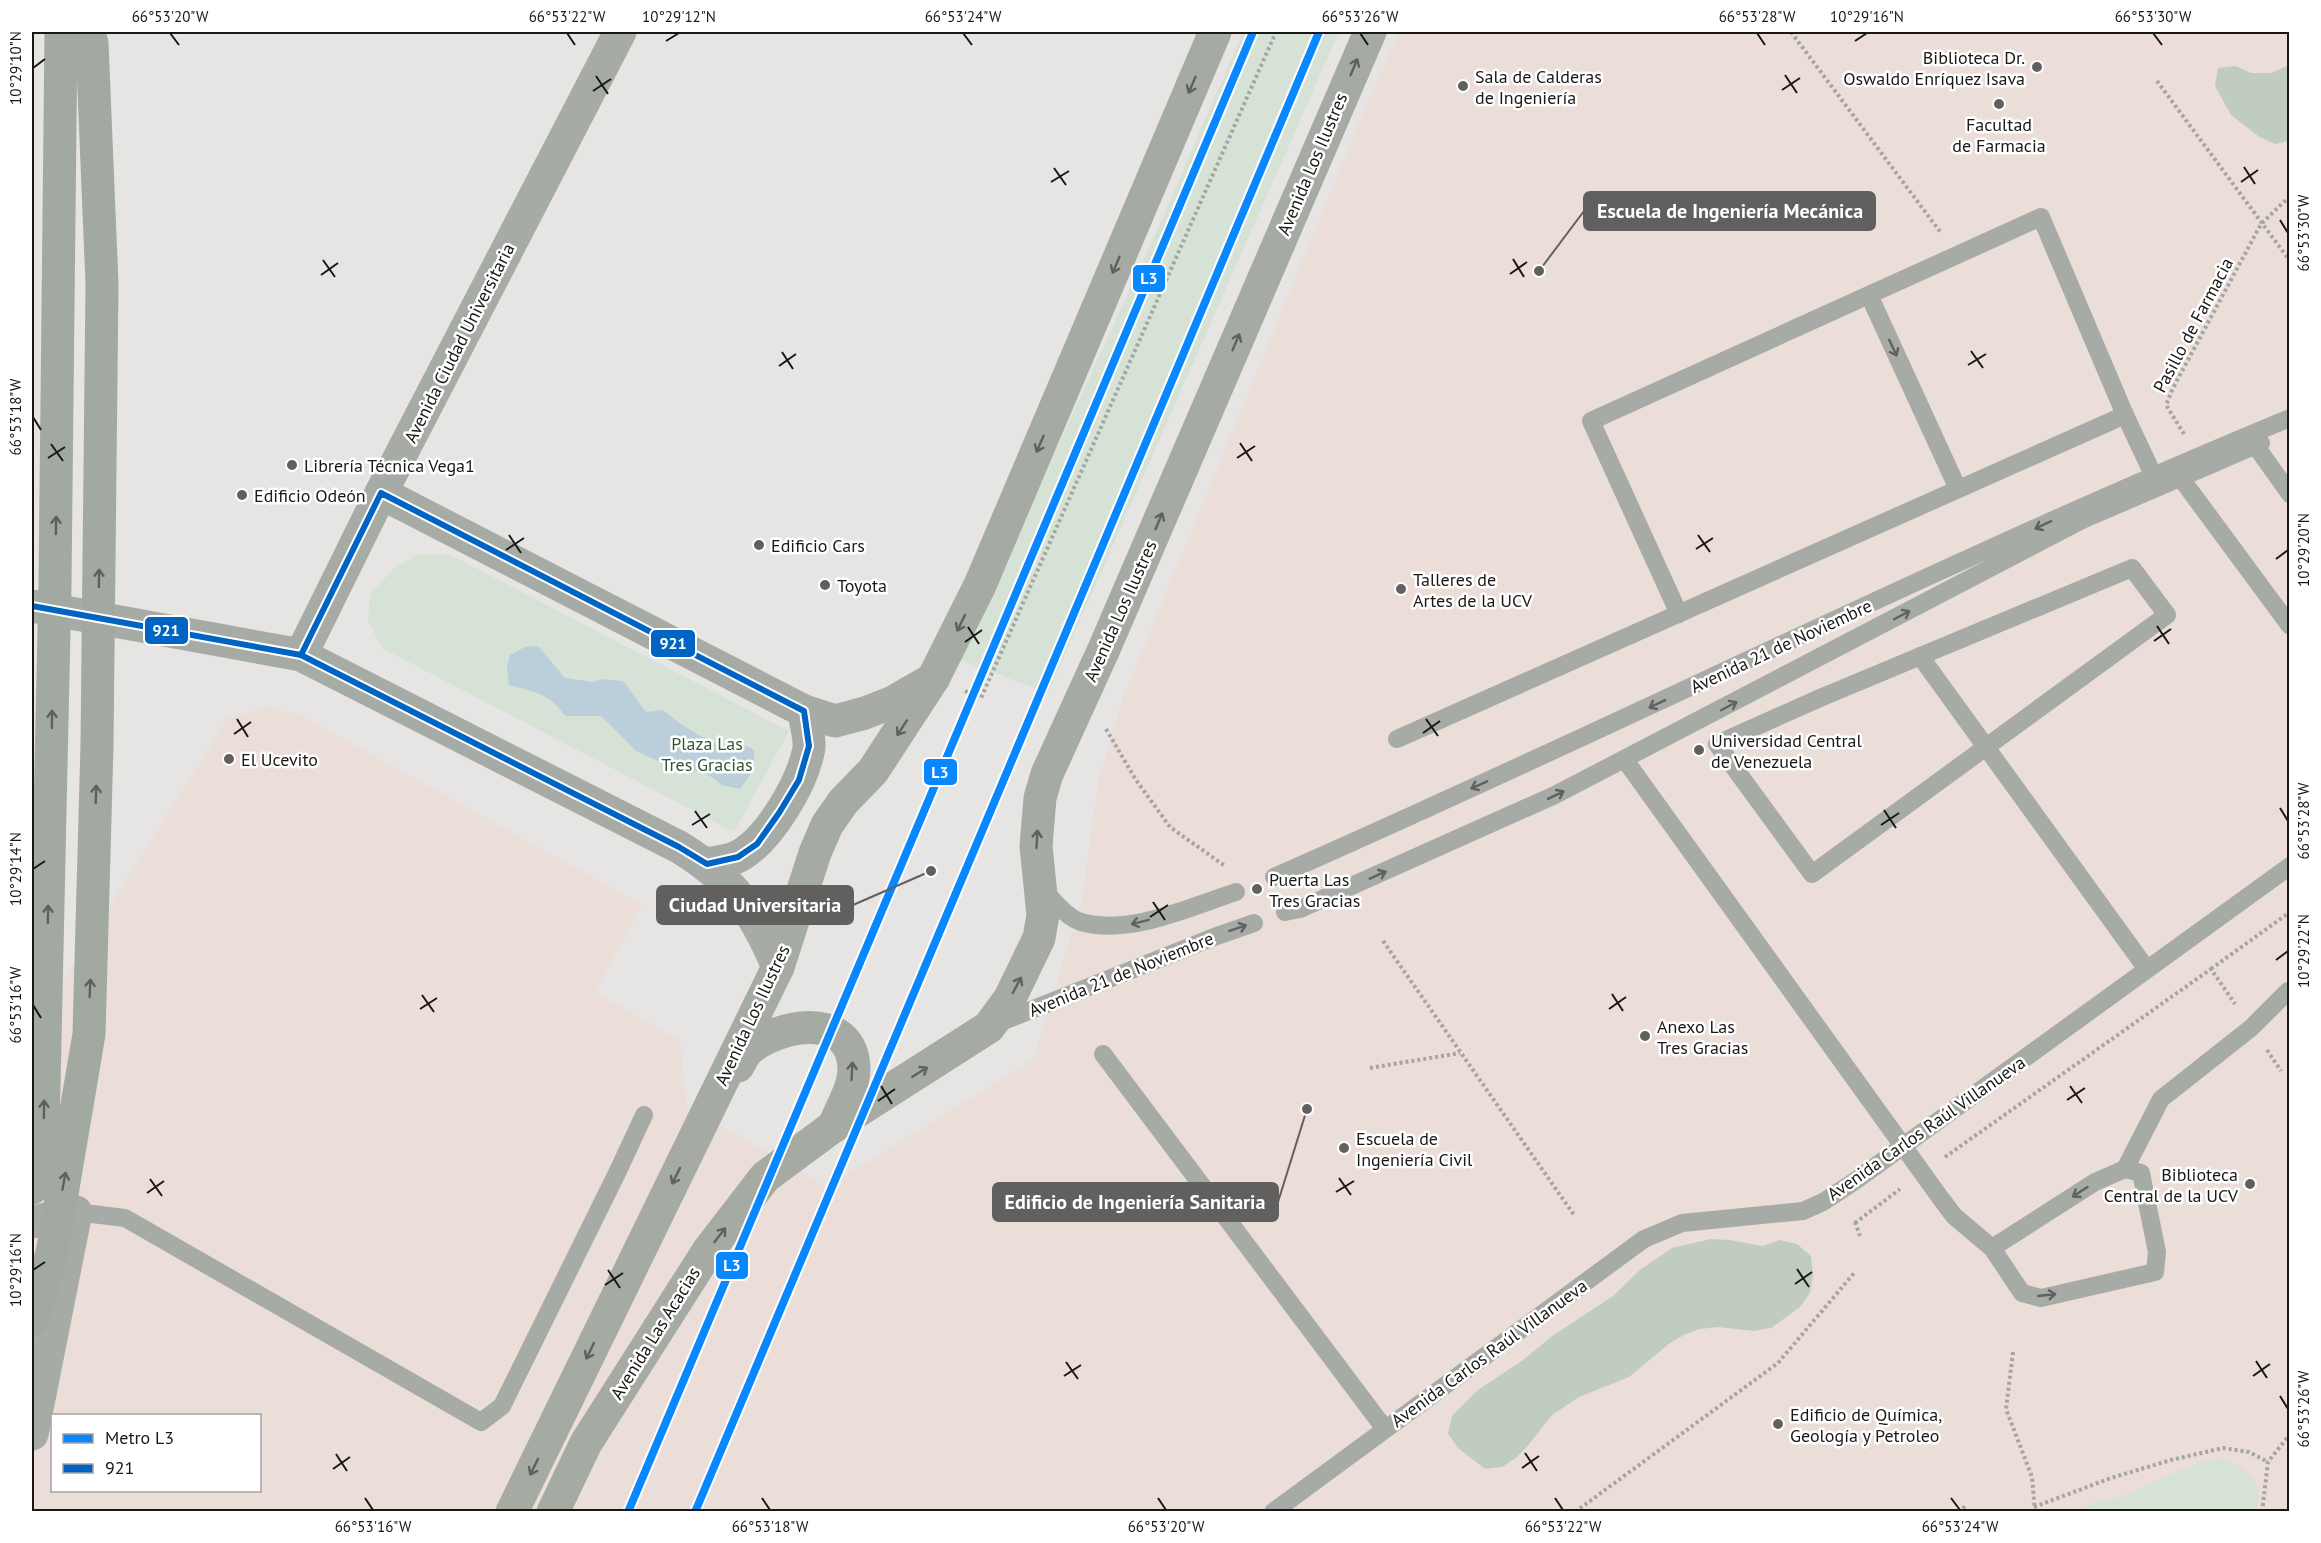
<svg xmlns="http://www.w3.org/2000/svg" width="2321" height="1543" font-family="'PT Sans',sans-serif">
	<rect width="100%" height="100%" fill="#e7e5e3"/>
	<path fill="#ebddd7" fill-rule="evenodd" d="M1399 32H2289V1511L32 1512V1056L48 1005 228 718 267 707 300 715 642 905 595 992 680 1041 686 1105 827 1187 1034 1059 1083 896 1098 782 1123 698 1364 111ZM52 1416H260V1490H52Z"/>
	<g fill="#d7e2d6">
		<path d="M1243 32H1339L1048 693 960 660 1157 230Z"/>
		<path d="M418 554 451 555 789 731 734 832 382 648 368 621 370 595 392 570Z"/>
		<path d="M2216 1458C2243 1464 2269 1481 2255 1511H2079L2092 1503 2121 1497 2180 1470Z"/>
	</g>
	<g fill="#c0ccbf">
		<path d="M2289 65V141L2275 144 2258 136 2231 115 2215 86 2218 68 2236 66 2251 73H2272Z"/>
		<path d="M1711 1239 1729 1240 1763 1246 1780 1240 1797 1244 1811 1256 1813 1275 1810 1293 1800 1307 1771 1328 1754 1331 1718 1327 1700 1329 1684 1335 1670 1343 1629 1377 1579 1397 1552 1415 1530 1443 1517 1457 1502 1467 1485 1469 1458 1448 1448 1434 1452 1416 1478 1390 1523 1360 1551 1337 1613 1296 1640 1270 1672 1248Z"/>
	</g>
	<path fill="#bacfdb" d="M538 646 565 678 593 682 603 679 623 681 646 712 663 710C681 725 698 736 719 745 731 750 736 738 754 750 756 770 751 774 740 789L722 785 707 774 658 761 636 751 601 716H565C549 693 535 692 509 685L507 667 510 655 525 647Z"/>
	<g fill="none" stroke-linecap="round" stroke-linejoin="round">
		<g stroke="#a3a6a2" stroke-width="4" stroke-dasharray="3 3" stroke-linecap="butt">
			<path d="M1791 32 1941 233"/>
			<path d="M2157 81 2290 261"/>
			<path d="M2184 434 2166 405 2173 388 2261 224 2290 196"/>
			<path d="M965 691 981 698 1276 32"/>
			<path d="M1106 729 1136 780 1170 827 1225 866"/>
			<path d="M1383 941 1574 1215"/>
			<path d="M2211 969 2290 912"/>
			<path d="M2267 1050 2281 1071"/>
			<path d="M1370 1068 1460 1053"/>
			<path d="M1945 1157 2211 969 2235 1004"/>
			<path d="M1855 1222 1860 1236"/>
			<path d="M1855 1223 1900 1189"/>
			<path d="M2013 1352 2006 1409 2032 1477 2035 1512"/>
			<path d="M2034 1507 2111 1478 2171 1460 2223 1448 2249 1452 2268 1462"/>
			<path d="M1575 1512 1778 1363 1855 1272"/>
			<path d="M1958 1512 1967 1505"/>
			<path d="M2262 1512 2268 1462 2290 1434"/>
		</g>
		<g stroke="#a6aba5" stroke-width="18">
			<path d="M1869 295 1958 489"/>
			<path d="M2255 445 2290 494"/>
			<path d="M2180 477 2290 626"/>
			<path d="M2132 568 2167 615 1812 874 1717 744 1820 698Z"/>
			<path d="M1679 614 1591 421 2041 217 2125 415"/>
			<path d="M1920 656 2146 968"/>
			<path d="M1397 739 2125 415 2158 485"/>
			<path d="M1625 760 1939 1196 1954 1216 1992 1248 2022 1293 2041 1298 2155 1272 2157 1252 2141 1173 2125 1169 2095 1182 1992 1248"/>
			<path d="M1274 877C1614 728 1946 560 2290 418"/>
			<path d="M1043 889C1053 900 1066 917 1081 922 1129 936 1190 907 1236 892"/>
			<path d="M1285 912 1300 909 1555 795 2082 520 2261 443"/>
			<path d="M996 1024 1214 937 1254 923"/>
			<path d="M1103 1054 1385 1429"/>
			<path d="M2125 1169 2161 1099 2251 1028 2288 991"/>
			<path d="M76 1212 125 1218 481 1422 502 1406 618 1171 644 1115"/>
			<path d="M1273 1512 1644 1239 1682 1223 1803 1211 1823 1202 1855 1181 2290 866"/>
		</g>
		<g stroke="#a6aba5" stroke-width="33">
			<path d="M381 493 804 711 835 721 865 713 893 702 933 679"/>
			<path d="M32 606 301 655 679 847C734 881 753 909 778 967"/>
			<path d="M301 655 381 493 620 32"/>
			<path d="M707 864C717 862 730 861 739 856 770 839 803 782 809 748 810 737 805 722 804 711"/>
			<path d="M32 1222 76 1212 32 1434"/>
		</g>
		<g stroke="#a5aaa3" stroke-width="33">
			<path d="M738 1066C741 1061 744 1054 748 1050 778 1024 853 1010 854 1069 854 1088 841 1108 834 1126"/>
			<path d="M512 1512 778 967 815 853 827 825 843 802 873 771 933 679 980 585 1215 32"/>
			<path d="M553 1512 586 1443 708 1251 765 1177 834 1126 989 1027 1010 998 1039 938 1043 915 1036 846 1040 798 1047 774 1104 649 1370 32"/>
		</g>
		<g stroke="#a1a9a0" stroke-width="33">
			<path d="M32 1188 43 1132 55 584 61 32"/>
			<path d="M32 1320 52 1253 89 1034 97 745 102 284 92 43 88 32"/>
		</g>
		<defs>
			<g id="bus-1">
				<path d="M381 493 804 711 809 746 799 780 779 813 757 844 738 857 707 864 679 847 301 655Z"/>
				<path d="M32 606 301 655"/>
			</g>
		</defs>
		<use href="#bus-1" stroke="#fff" stroke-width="10"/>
		<use href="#bus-1" stroke="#0064c3" stroke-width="6"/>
		<defs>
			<g id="metro-1">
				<path d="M628 1512 1253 32"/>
				<path d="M695 1512 1319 32"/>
			</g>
		</defs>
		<use href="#metro-1" stroke="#fff" stroke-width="12"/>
		<use href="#metro-1" stroke="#0887ff" stroke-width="8"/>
	</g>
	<defs><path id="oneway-shaft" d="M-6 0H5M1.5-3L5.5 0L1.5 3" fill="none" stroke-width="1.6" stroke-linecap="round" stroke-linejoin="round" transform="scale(1.5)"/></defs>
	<g stroke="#5f615d">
		<use href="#oneway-shaft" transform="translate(1354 67) rotate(-67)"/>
		<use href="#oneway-shaft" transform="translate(1192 85) rotate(113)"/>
		<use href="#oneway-shaft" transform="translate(1116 265) rotate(113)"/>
		<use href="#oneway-shaft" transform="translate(1236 342) rotate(-67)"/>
		<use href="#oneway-shaft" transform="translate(1040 444) rotate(113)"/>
		<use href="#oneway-shaft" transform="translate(1159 521) rotate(-67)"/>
		<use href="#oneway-shaft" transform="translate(961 623) rotate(116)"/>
		<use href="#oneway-shaft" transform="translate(902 728) rotate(123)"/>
		<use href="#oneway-shaft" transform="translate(1037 839) rotate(-87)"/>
		<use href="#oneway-shaft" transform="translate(1017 985) rotate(-62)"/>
		<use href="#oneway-shaft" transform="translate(852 1071) rotate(-87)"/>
		<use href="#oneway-shaft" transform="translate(920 1072) rotate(-32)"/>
		<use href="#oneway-shaft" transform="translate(676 1176) rotate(116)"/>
		<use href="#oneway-shaft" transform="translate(720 1235) rotate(-52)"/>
		<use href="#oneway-shaft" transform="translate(590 1351) rotate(116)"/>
		<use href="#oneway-shaft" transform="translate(534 1467) rotate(116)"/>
	</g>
	<g stroke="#60625e">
		<use href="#oneway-shaft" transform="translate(1893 348) rotate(65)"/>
		<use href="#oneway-shaft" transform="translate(2043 525) rotate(155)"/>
		<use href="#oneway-shaft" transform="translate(1902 615) rotate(-28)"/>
		<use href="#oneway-shaft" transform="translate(1657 704) rotate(155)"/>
		<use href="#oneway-shaft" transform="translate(1729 706) rotate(-28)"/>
		<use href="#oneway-shaft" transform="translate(1479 785) rotate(156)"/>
		<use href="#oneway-shaft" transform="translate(1556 795) rotate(-25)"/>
		<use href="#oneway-shaft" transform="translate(1378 875) rotate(-24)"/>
		<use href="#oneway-shaft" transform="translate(1140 922) rotate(166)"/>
		<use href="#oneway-shaft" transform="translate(1238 928) rotate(-19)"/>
		<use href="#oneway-shaft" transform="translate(2080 1192) rotate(147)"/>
		<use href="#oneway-shaft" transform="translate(2047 1295) rotate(-6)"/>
	</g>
	<g stroke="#5d605c">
		<use href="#oneway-shaft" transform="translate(56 525) rotate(-89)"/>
		<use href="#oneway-shaft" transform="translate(99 578) rotate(-89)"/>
		<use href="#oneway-shaft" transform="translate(52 719) rotate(-89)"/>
		<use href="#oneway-shaft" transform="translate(96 794) rotate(-88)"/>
		<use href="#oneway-shaft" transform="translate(48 914) rotate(-89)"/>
		<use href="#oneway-shaft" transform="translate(90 988) rotate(-88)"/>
		<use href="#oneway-shaft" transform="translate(44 1109) rotate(-89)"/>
		<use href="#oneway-shaft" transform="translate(64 1181) rotate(-80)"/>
	</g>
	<path fill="none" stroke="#191817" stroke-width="2" d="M170 33 179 45M567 33 575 45M963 33 972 45M1360 33 1368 45M1757 33 1765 45M2153 33 2162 45M666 41 679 33M1855 41 1867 33M33 68 45 59M1785 75 1797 93M596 76 608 94M1782 90 1800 78M593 91 611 79M2244 167 2255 184M1054 168 1066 185M1051 182 1069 171M2241 182 2258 170M2280 220 2288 233M1513 259 1524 277M323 260 335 277M1510 274 1527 262M321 275 338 263M1971 351 1983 368M782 352 793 369M1968 365 1986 354M779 366 796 354M33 417 41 430M1240 443 1252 461M51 444 63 461M48 458 65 447M1237 458 1255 446M509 535 521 553M1698 535 1710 552M1696 549 1713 538M506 550 524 538M2276 559 2288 550M2157 626 2169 644M968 627 979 644M2154 641 2171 629M965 642 982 630M237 719 248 737M1426 719 1438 736M1423 733 1440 721M234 734 251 722M2280 808 2288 821M1884 810 1896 828M695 811 707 828M692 825 710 814M1881 825 1899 813M33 869 45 861M1153 902 1165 920M1150 917 1168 905M2276 960 2288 951M1612 994 1623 1011M422 995 434 1012M33 1005 41 1018M420 1009 437 998M1609 1009 1626 997M881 1086 892 1104M2070 1086 2082 1103M2067 1100 2085 1088M878 1101 895 1089M1339 1178 1351 1195M150 1179 162 1196M1336 1192 1354 1181M147 1193 164 1181M1797 1269 1809 1287M33 1270 45 1262M608 1270 620 1288M1795 1284 1812 1272M605 1285 623 1273M2256 1361 2267 1378M1066 1362 1078 1379M1064 1376 1081 1365M2253 1376 2270 1364M2280 1396 2288 1409M1525 1453 1537 1471M336 1454 347 1471M1522 1468 1539 1456M333 1469 350 1457M365 1498 373 1510M762 1498 770 1510M1158 1498 1166 1510M1555 1498 1563 1510M1951 1498 1960 1510"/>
	<g fill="#61605e" stroke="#fff" stroke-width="2">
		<circle cx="2037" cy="67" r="6"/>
		<circle cx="1463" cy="86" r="6"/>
		<circle cx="1999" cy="104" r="6"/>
		<circle cx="292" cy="465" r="6"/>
		<circle cx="242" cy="495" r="6"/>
		<circle cx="759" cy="545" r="6"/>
		<circle cx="825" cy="585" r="6"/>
		<circle cx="1401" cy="589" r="6"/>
		<circle cx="1699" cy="750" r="6"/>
		<circle cx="229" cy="759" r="6"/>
		<circle cx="1257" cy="889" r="6"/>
		<circle cx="1645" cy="1036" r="6"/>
		<circle cx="1344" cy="1148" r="6"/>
		<circle cx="2250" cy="1184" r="6"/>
		<circle cx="1778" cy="1424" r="6"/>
	</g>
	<g text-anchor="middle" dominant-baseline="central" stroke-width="5" stroke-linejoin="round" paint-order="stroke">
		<g font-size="18" fill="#191817" stroke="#fff" text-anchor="start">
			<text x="2025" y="57" text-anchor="end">Biblioteca Dr.<tspan x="2025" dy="21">Oswaldo Enríquez Isava</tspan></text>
			<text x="1475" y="76">Sala de Calderas<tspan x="1475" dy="21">de Ingeniería</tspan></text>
			<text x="1999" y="124" text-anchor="middle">Facultad<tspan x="1999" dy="21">de Farmacia</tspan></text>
			<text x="304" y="465">Librería Técnica Vega1</text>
			<text x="254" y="495">Edificio Odeón</text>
			<text x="771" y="545">Edificio Cars</text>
			<text x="1413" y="579">Talleres de<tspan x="1413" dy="21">Artes de la UCV</tspan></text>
			<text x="837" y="585">Toyota</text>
			<text x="1711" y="740">Universidad Central<tspan x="1711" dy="21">de Venezuela</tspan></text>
			<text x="241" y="759">El Ucevito</text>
			<text x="1269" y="879">Puerta Las<tspan x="1269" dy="21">Tres Gracias</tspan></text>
			<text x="1657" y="1026">Anexo Las<tspan x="1657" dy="21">Tres Gracias</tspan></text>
			<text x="1356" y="1138">Escuela de<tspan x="1356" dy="21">Ingeniería Civil</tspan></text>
			<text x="2238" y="1174" text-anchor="end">Biblioteca<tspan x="2238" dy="21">Central de la UCV</tspan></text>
			<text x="1790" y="1414">Edificio de Química,<tspan x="1790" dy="21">Geología y Petroleo</tspan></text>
		</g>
		<g font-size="18" fill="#191817" stroke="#fff">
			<text transform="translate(1312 164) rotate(-67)">Avenida Los Ilustres</text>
			<text transform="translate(2193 325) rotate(-62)">Pasillo de Farmacia</text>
			<text transform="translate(459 343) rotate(-63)">Avenida Ciudad Universitaria</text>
			<text transform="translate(1120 611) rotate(-66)">Avenida Los Ilustres</text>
			<text transform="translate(1781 646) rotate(-25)">Avenida 21 de Noviembre</text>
			<text transform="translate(1121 974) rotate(-22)">Avenida 21 de Noviembre</text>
			<text transform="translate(752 1015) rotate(-65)">Avenida Los Ilustres</text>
			<text transform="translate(1926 1128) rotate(-35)">Avenida Carlos Raúl Villanueva</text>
			<text transform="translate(655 1333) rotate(-58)">Avenida Las Acacias</text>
			<text transform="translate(1489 1353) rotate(-36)">Avenida Carlos Raúl Villanueva</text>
		</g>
		<g font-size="18" fill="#305634" stroke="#fff">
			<text x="707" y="743">Plaza Las<tspan x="707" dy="21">Tres Gracias</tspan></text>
		</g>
	</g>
	<path fill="none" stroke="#61605e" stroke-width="2" d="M1539 271L1584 211M931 871L853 905M1307 1109L1278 1202"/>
	<g fill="#61605e" stroke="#fff" stroke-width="2">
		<circle cx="1539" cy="271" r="6"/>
		<circle cx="931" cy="871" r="6"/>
		<circle cx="1307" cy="1109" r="6"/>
	</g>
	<g fill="#61605e" stroke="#61605e" stroke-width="2">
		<rect x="1584" y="192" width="291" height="38" rx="6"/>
		<rect x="657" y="886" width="196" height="38" rx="6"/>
		<rect x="993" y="1183" width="285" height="38" rx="6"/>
	</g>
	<g font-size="20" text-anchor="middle" font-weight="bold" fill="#fff">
		<text x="1730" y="218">Escuela de Ingeniería Mecánica</text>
		<text x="755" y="912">Ciudad Universitaria</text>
		<text x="1135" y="1209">Edificio de Ingeniería Sanitaria</text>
	</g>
	<g stroke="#fff" stroke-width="2">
		<rect x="1132" y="264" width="34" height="29" rx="6" fill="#0887ff"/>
		<rect x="144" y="616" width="45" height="29" rx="6" fill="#0064c3"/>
		<rect x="650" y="629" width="46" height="29" rx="6" fill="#0064c3"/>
		<rect x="923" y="758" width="35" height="28" rx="6" fill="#0887ff"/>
		<rect x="715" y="1251" width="34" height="29" rx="6" fill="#0887ff"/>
	</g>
	<g font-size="16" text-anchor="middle" font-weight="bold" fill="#fff">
		<text x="1149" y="284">L3</text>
		<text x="166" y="636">921</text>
		<text x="673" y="649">921</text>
		<text x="940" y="778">L3</text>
		<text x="732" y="1271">L3</text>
	</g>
	<rect width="2321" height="1543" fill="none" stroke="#ffffff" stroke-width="66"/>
	<rect x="51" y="1414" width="210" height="78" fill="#ffffff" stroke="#a3a3a2" stroke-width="1.5"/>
	<rect x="63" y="1434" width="30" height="9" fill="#0887ff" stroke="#a3a3a2" stroke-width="1.5"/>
	<text x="105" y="1444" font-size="18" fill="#191817">Metro L3</text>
	<rect x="63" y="1464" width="30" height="9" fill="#0064c3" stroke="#a3a3a2" stroke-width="1.5"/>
	<text x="105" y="1474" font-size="18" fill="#191817">921</text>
	<rect x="33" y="33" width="2255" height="1477" fill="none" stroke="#191817" stroke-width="2"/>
	<g font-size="15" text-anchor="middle" fill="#191817">
		<text x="170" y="22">66°53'20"W</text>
		<text x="567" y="22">66°53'22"W</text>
		<text x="679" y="22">10°29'12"N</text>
		<text x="963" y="22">66°53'24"W</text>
		<text x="1360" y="22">66°53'26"W</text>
		<text x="1757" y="22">66°53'28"W</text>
		<text x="1867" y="22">10°29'16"N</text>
		<text x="2153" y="22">66°53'30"W</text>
		<text transform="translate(16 68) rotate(-90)" y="5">10°29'10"N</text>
		<text transform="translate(2304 233) rotate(-90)" y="5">66°53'30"W</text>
		<text transform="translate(16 417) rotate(-90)" y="5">66°53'18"W</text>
		<text transform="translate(2304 550) rotate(-90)" y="5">10°29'20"N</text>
		<text transform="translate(2304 821) rotate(-90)" y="5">66°53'28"W</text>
		<text transform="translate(16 869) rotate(-90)" y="5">10°29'14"N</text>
		<text transform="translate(2304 951) rotate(-90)" y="5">10°29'22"N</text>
		<text transform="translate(16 1005) rotate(-90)" y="5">66°53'16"W</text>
		<text transform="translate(16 1270) rotate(-90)" y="5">10°29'16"N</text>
		<text transform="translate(2304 1409) rotate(-90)" y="5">66°53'26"W</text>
		<text x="373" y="1532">66°53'16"W</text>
		<text x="770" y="1532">66°53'18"W</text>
		<text x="1166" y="1532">66°53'20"W</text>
		<text x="1563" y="1532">66°53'22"W</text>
		<text x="1960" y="1532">66°53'24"W</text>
	</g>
</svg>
